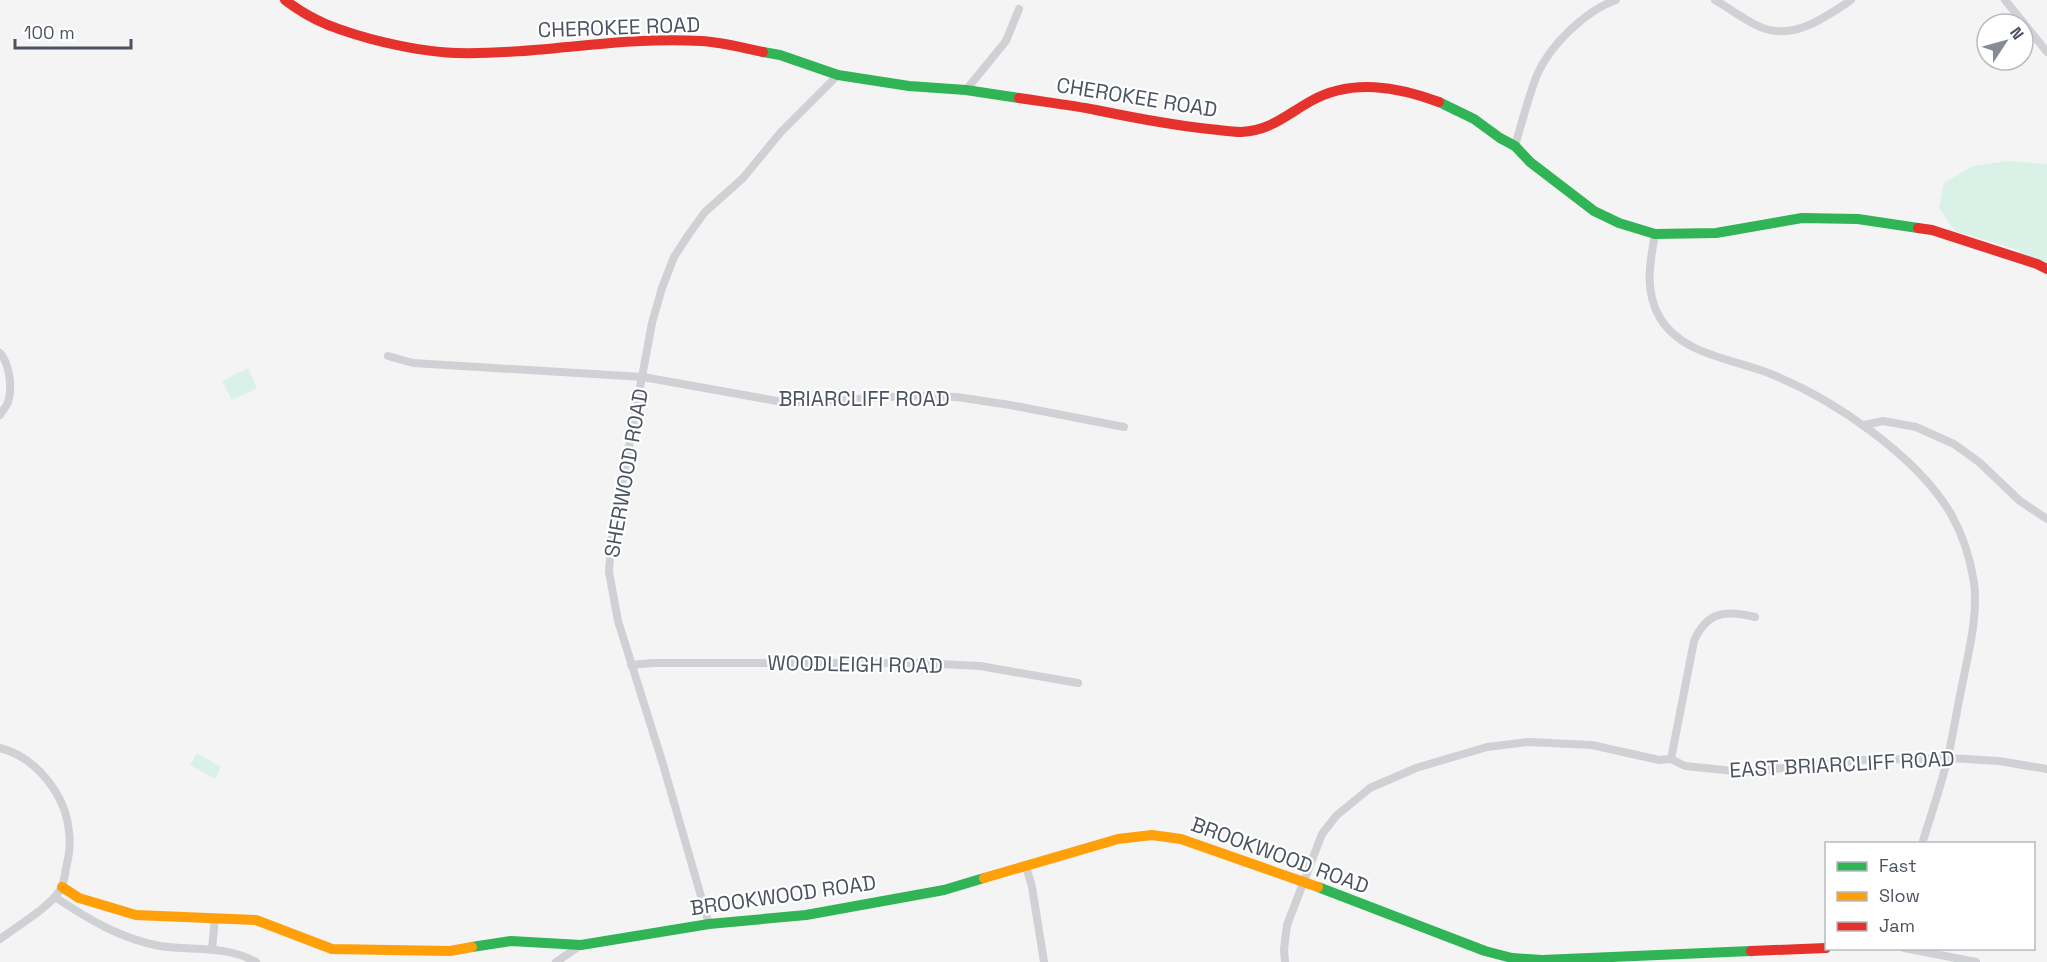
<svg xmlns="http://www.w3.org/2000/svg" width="2047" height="962" font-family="'Space Grotesk',sans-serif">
	<rect width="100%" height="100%" fill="#f4f4f4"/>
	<g fill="#daf1e7">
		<path d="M2007 161 2047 164V266L2015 249 1955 231 1939 208 1944 183 1973 166Z"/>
		<path d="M248 368 257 388 232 400 222 381Z"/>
		<path d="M197 753 221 767 215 779 190 765Z"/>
	</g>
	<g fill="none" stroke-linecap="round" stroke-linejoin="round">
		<g stroke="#d0d1d4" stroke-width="8">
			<path d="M1715 0C1729 8 1742 18 1756 25 1790 43 1823 19 1851 0"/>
			<path d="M2005 0 2047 52"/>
			<path d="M966 90 1006 41 1019 9"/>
			<path d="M1515 146C1522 122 1528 98 1537 75 1550 45 1585 11 1616 0"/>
			<path d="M1655 234C1650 262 1644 291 1660 318 1682 355 1734 359 1771 374 1833 399 1916 455 1951 514 1963 535 1970 558 1974 582 1978 613 1970 646 1964 676 1958 703 1954 730 1948 757 1941 786 1931 815 1922 844"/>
			<path d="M0 353C9 363 13 388 8 402 7 406 2 411 0 415"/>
			<path d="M388 356 413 363 643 377 777 401 807 402 906 396 957 397 1010 405 1124 427"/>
			<path d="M1864 425 1883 421 1916 427 1954 444 1979 462 2020 501 2047 519"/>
			<path d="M631 665 652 663H920L980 666 1078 683"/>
			<path d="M0 748C36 757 66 795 69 832 71 844 69 856 66 868 65 875 64 884 60 890 51 906 16 927 0 939"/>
			<path d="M1671 759 1694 641C1707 611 1726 610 1755 617"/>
			<path d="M1026 866 1032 887 1044 962"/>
			<path d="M55 897C88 919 121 939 160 946 192 951 227 945 256 962"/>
			<path d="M709 924 662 761 618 621 609 572 611 544 652 323 662 288 674 257 689 234 705 212 743 178 781 132 838 75"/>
			<path d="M1904 948 1976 962"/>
			<path d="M212 949 215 918"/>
			<path d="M556 962 581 945"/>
			<path d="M1285 962 1284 949 1287 925 1322 834 1336 816 1370 788 1416 768 1487 747 1528 742 1592 745 1659 760 1671 759 1685 766 1744 772 1863 760 1948 758 1999 761 2047 769"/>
		</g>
		<g stroke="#30b455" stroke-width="10">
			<path d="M763 52 780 55 838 75 909 86 966 90 1019 98"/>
			<path d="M1439 102 1474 119 1500 138 1515 146 1530 162 1594 211 1619 223 1655 234 1716 233 1802 218 1858 219 1918 228"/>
			<path d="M1318 887 1485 951 1512 958 1542 960 1751 951"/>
			<path d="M472 947 511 941 581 945 709 924 806 915 944 890 984 878"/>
		</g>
		<g stroke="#ff9f0a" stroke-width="10">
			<path d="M984 878 1118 839 1152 835 1181 839 1318 887"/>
			<path d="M62 887 79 898 136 915 256 920 332 949 450 951 472 947"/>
		</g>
		<g stroke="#e5322d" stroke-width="10">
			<path d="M285 0C314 22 336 29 371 39 398 46 428 52 456 53 538 55 619 36 701 41 722 42 743 48 763 52"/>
			<path d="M1019 98C1045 102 1071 105 1096 110 1135 118 1170 125 1209 129 1220 130 1231 132 1241 132 1272 130 1286 115 1311 101 1352 78 1398 87 1439 102"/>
			<path d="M1918 228 1932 230 2037 264 2047 269"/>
			<path d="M1751 951 1826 948"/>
		</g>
	</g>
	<g text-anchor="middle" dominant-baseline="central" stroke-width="4.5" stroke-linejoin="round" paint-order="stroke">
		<g font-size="21" fill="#4b5260" stroke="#fff">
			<text transform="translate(619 27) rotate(-2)">CHEROKEE ROAD</text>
			<text transform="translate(1137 97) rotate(9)">CHEROKEE ROAD</text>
			<text x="864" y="398">BRIARCLIFF ROAD</text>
			<text transform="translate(626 473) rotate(-80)">SHERWOOD ROAD</text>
			<text transform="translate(855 664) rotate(1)">WOODLEIGH ROAD</text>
			<text transform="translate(1842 764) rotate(-3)">EAST BRIARCLIFF ROAD</text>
			<text transform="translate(1280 855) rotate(20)">BROOKWOOD ROAD</text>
			<text transform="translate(783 895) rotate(-8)">BROOKWOOD ROAD</text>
		</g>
	</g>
	<rect x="1825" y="842" width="210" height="108" fill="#ffffff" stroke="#b7babf" stroke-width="1.5"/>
	<rect x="1837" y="862" width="30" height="9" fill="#30b455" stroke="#b7babf" stroke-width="1.5"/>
	<text x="1879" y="872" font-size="18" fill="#4b5260">Fast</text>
	<rect x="1837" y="892" width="30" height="9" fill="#ff9f0a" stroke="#b7babf" stroke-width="1.5"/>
	<text x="1879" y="902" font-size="18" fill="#4b5260">Slow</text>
	<rect x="1837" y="922" width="30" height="9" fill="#e5322d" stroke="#b7babf" stroke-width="1.5"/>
	<text x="1879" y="932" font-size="18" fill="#4b5260">Jam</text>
	<g transform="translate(2005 42) rotate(54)"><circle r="28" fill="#ffffff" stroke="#b7babf" stroke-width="1.5"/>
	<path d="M0-4.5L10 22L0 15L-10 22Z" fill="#868b94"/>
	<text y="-9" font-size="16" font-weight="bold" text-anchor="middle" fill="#4b5260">N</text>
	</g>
	<path d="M15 39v9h116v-9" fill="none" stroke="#4b5260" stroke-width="3"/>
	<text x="24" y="39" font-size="18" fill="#4b5260" stroke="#ffffff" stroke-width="4.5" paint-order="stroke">100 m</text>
</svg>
